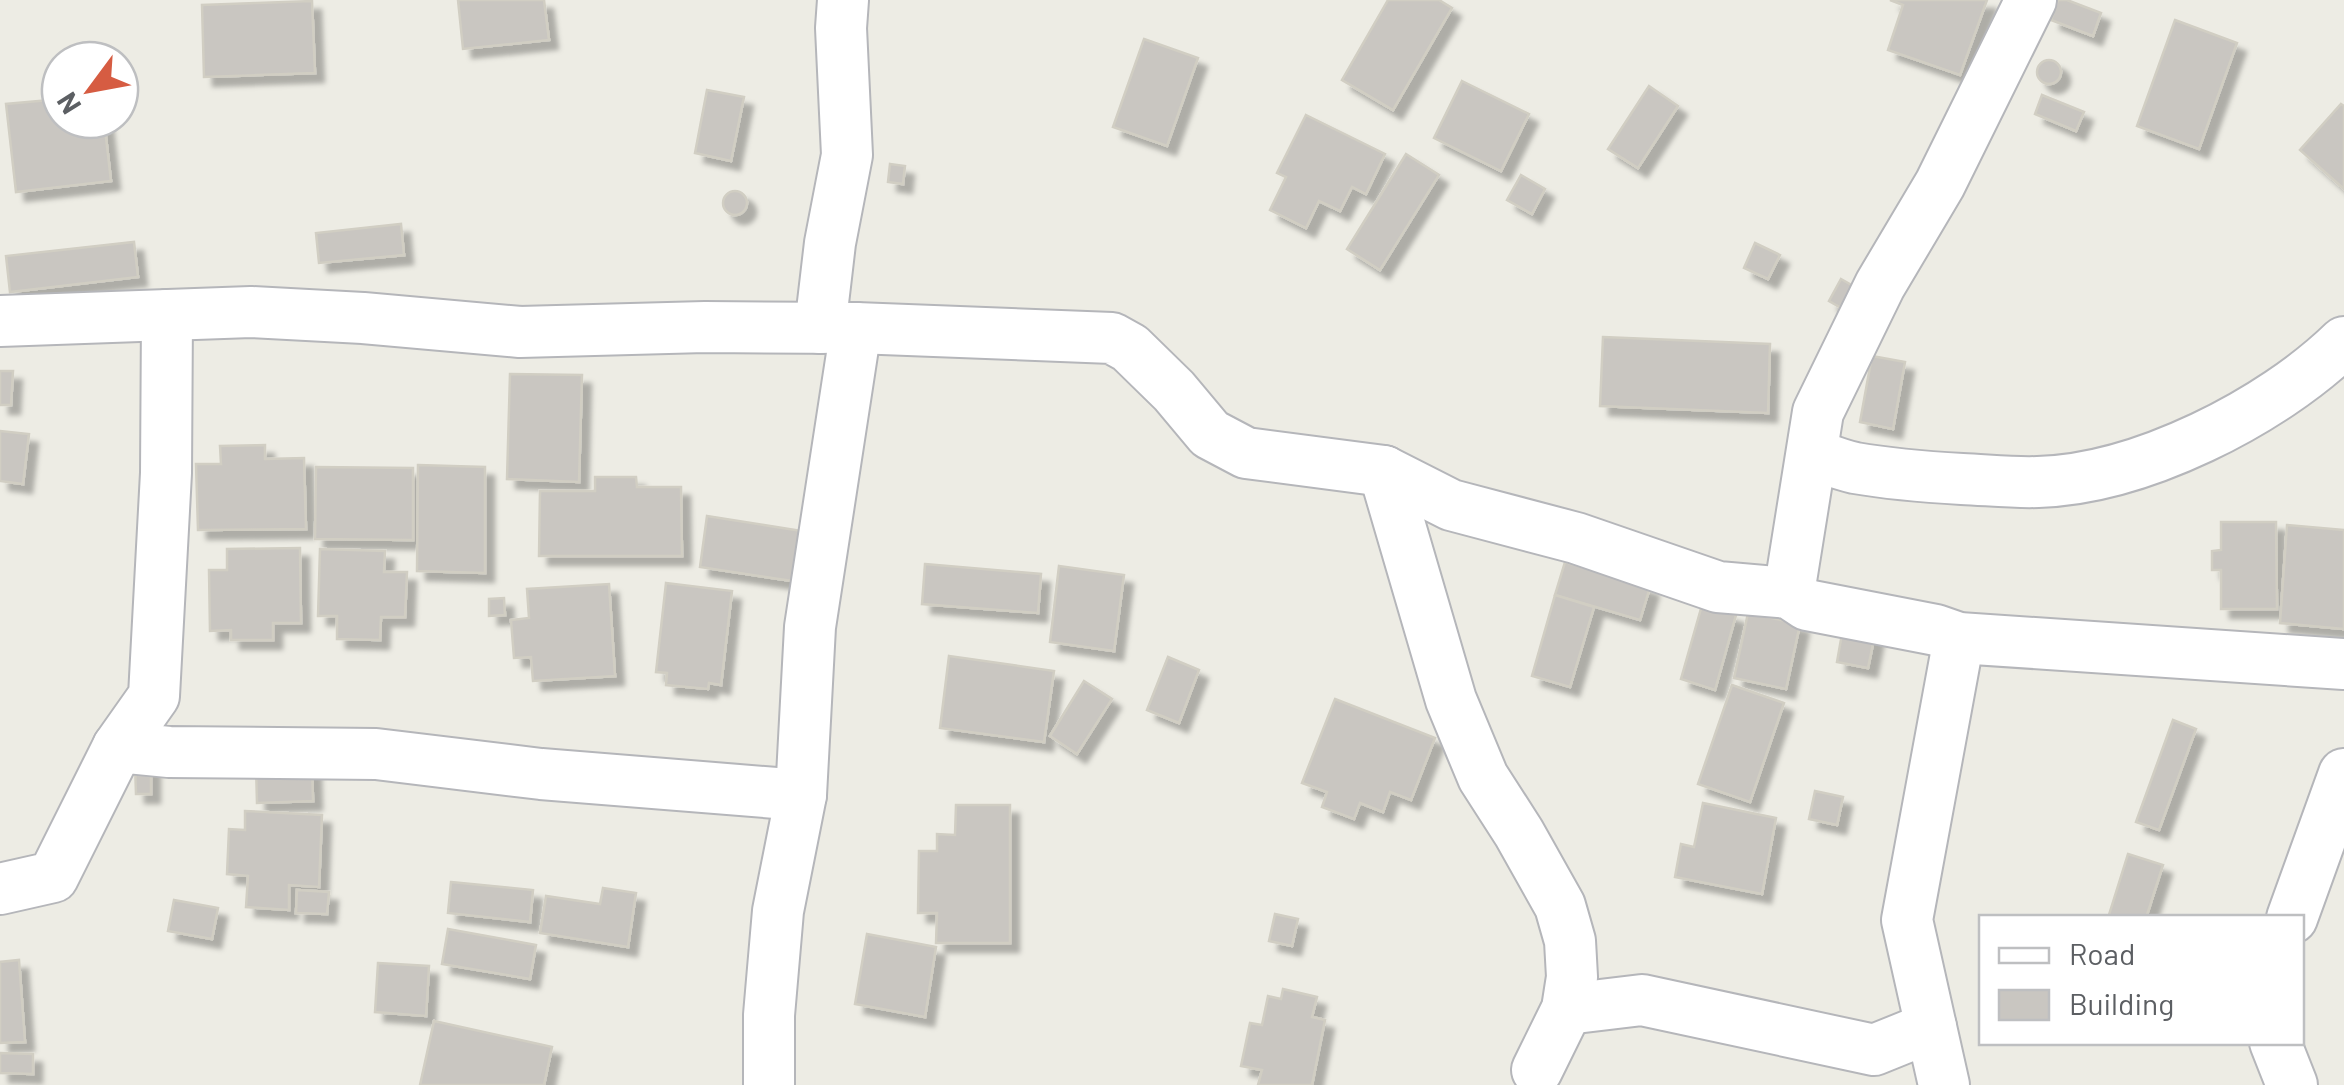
<svg xmlns="http://www.w3.org/2000/svg" width="2344" height="1085" font-family="Barlow,sans-serif">
	<defs>
		<filter id="shadow"><feDropShadow dx="9" dy="9" stdDeviation="2.5" flood-color="#0004"/></filter>
	</defs>
	<rect width="100%" height="100%" fill="#edece4"/>
	<g fill="#c9c6c1" stroke="#d1cec3" stroke-width="2.5" filter="url(#shadow)">
		<path d="M458 0H544L549 40 463 49Z"/>
		<path d="M1388 0H1439L1452 8 1393 110 1342 80Z"/>
		<path d="M1987 0 1960 75 1888 50 1903 5 1890 0Z"/>
		<path d="M2058 0H2067L2101 13 2093 36 2051 20Z"/>
		<path d="M312 1 315 73 204 77 202 5Z"/>
		<path d="M2175 20 2237 43 2199 149 2137 126Z"/>
		<path d="M1144 39 1198 58 1167 146 1113 127Z"/>
		<circle cx="2049" cy="72" r="12"/>
		<path d="M1462 81 1529 114 1501 171 1434 138Z"/>
		<path d="M1649 86 1678 106 1638 168 1608 149Z"/>
		<path d="M707 90 744 97 731 161 695 153Z"/>
		<path d="M2042 95 2084 112 2076 131 2035 114Z"/>
		<path d="M60 99V120H104L111 181 16 192 6 104Z"/>
		<path d="M2341 104 2344 106V189L2300 150Z"/>
		<path d="M1306 115 1385 154 1366 194 1352 187 1340 211 1319 201 1306 228 1270 210 1286 177 1277 173Z"/>
		<path d="M1406 154 1439 175 1380 270 1347 249Z"/>
		<path d="M890 164 905 166 903 184 888 182Z"/>
		<path d="M1521 175 1545 189 1532 214 1507 200Z"/>
		<circle cx="735" cy="203" r="12"/>
		<path d="M401 224 404 255 319 263 316 233Z"/>
		<path d="M134 242 138 277 10 292 6 256Z"/>
		<path d="M1755 243 1780 255 1768 279 1744 268Z"/>
		<path d="M1841 279 1862 291 1850 313 1829 301Z"/>
		<path d="M1603 337 1770 344 1768 413 1600 406Z"/>
		<path d="M1872 356 1905 362 1893 429 1860 422Z"/>
		<path d="M0 371H13L11 405H0Z"/>
		<path d="M510 374 582 375 579 482 507 479Z"/>
		<path d="M0 431 29 434 23 484 0 481Z"/>
		<path d="M265 445V459L304 458 306 529 198 530 196 464H221L220 446Z"/>
		<path d="M418 465 485 467V573L417 571Z"/>
		<path d="M316 467 413 468V540L315 539Z"/>
		<path d="M595 477H636L637 487H681L682 556H539L540 491H595Z"/>
		<path d="M707 516 808 532 799 582 700 567Z"/>
		<path d="M2221 522H2276L2277 609H2221V570H2212V551L2221 550Z"/>
		<path d="M2287 525 2344 530V629L2280 623Z"/>
		<path d="M300 548 301 623H273V640H231V630L210 631 209 570H227V549Z"/>
		<path d="M320 549 385 551 384 572H407L405 617H381L380 640 337 639V616H318Z"/>
		<path d="M1565 562 1650 587 1640 620 1555 595Z"/>
		<path d="M925 564 1041 574 1038 613 922 604Z"/>
		<path d="M1059 566 1124 575 1114 651 1050 642Z"/>
		<path d="M666 583 732 591 721 685 709 683 708 689 666 685 667 673 656 672Z"/>
		<path d="M609 584 615 676 533 681 531 657 514 658 511 620 529 618 527 589Z"/>
		<path d="M1555 595 1594 607 1570 687 1532 676Z"/>
		<path d="M504 598 505 615 489 616V599Z"/>
		<path d="M1702 605 1736 615 1715 690 1681 679Z"/>
		<path d="M1748 613 1800 624 1786 689 1734 678Z"/>
		<path d="M1843 628 1875 634 1868 668 1837 662Z"/>
		<path d="M949 656 1054 671 1044 742 940 728Z"/>
		<path d="M1168 657 1199 670 1179 723 1147 710Z"/>
		<path d="M1084 681 1112 699 1077 754 1050 736Z"/>
		<path d="M1732 685 1784 703 1750 802 1698 784Z"/>
		<path d="M1335 699 1435 738 1411 800 1390 792 1383 812 1360 803 1354 819 1322 807 1327 792 1302 783Z"/>
		<path d="M2173 720 2196 729 2159 830 2136 822Z"/>
		<path d="M135 764H151V794H136Z"/>
		<path d="M312 764 313 801 257 803 256 766Z"/>
		<path d="M1815 791 1843 797 1837 825 1809 819Z"/>
		<path d="M1703 803 1776 818 1762 894 1675 877 1681 844 1694 847Z"/>
		<path d="M956 805H1010V943H936L937 913H918L919 851H937V834L955 835Z"/>
		<path d="M245 811 322 815 319 887 289 885V910L246 907 248 876 227 874 229 829 245 830Z"/>
		<path d="M2128 854 2163 865 2146 918H2108Z"/>
		<path d="M451 882 533 890 530 922 448 913Z"/>
		<path d="M603 888 636 893 628 947 540 933 546 896 600 904Z"/>
		<path d="M297 890 329 892 327 914 296 913Z"/>
		<path d="M174 900 218 908 212 939 168 931Z"/>
		<path d="M1275 914 1298 919 1292 946 1269 941Z"/>
		<path d="M448 929 536 945 530 979 442 964Z"/>
		<path d="M867 934 936 947 925 1017 855 1004Z"/>
		<path d="M19 960 25 1042 0 1043V962Z"/>
		<path d="M378 963 429 966 426 1016 375 1012Z"/>
		<path d="M1283 989 1317 997 1312 1017 1325 1020 1312 1085H1258L1262 1070 1241 1066 1250 1023 1262 1025 1268 996 1281 999Z"/>
		<path d="M434 1021 552 1047 544 1085H420Z"/>
		<path d="M0 1053 33 1054V1074L0 1073Z"/>
	</g>
	<g fill="none" stroke-linecap="round" stroke-linejoin="round">
		<defs>
			<g id="minor">
				<path d="M0 321 251 312 363 318 520 332 705 327 856 328 1112 338 1130 348 1174 391 1210 434 1246 453 1384 471 1451 505 1576 538 1718 587 1789 593 1807 605 1936 630 1959 638 2344 664"/>
				<path d="M820 328 830 243 847 155 841 28 843 0"/>
				<path d="M1812 454C1826 459 1841 465 1855 468 1890 474 1927 477 1962 479 1987 480 2013 483 2038 482 2140 479 2271 413 2344 342"/>
				<path d="M1384 471 1451 700 1483 777 1519 833 1560 906 1570 941 1572 977 1567 1009 1537 1070"/>
				<path d="M1789 593 1818 412 1880 285 1940 184 2031 0"/>
				<path d="M118 747 169 752 376 754 541 774 801 795"/>
				<path d="M0 889 53 877 118 747 154 696 166 473 167 315"/>
				<path d="M2292 918 2344 774"/>
				<path d="M1567 1009 1642 1000 1874 1050 1931 1027"/>
				<path d="M2275 1042 2292 1085"/>
				<path d="M769 1085V1015L778 911 801 795 810 627 856 328"/>
				<path d="M1944 1085 1907 920 1959 638"/>
			</g>
		</defs>
		<use href="#minor" stroke="#b5b6ba" stroke-width="54"/>
		<use href="#minor" stroke="#fff" stroke-width="50"/>
	</g>
	<rect x="1979" y="915" width="325" height="130" fill="#ffffff" stroke="#bebfc1" stroke-width="2.5"/>
	<rect x="1999" y="948" width="50" height="15" fill="#ffffff" stroke="#bebfc1" stroke-width="2.5"/>
	<text x="2069" y="965" font-size="30" fill="#5c5f63">Road</text>
	<rect x="1999" y="990" width="50" height="30" fill="#c9c6c1" stroke="#bebfc1" stroke-width="2.5"/>
	<text x="2069" y="1015" font-size="30" fill="#5c5f63">Building</text>
	<g transform="translate(90 90) rotate(238)"><circle r="48" fill="#ffffff" stroke="#bebfc1" stroke-width="2.5"/>
	<path d="M0-8L18 38L0 25L-18 38Z" fill="#d65c42"/>
	<text y="-15" font-size="28" font-weight="bold" text-anchor="middle" fill="#5c5f63">N</text>
	</g>
</svg>
